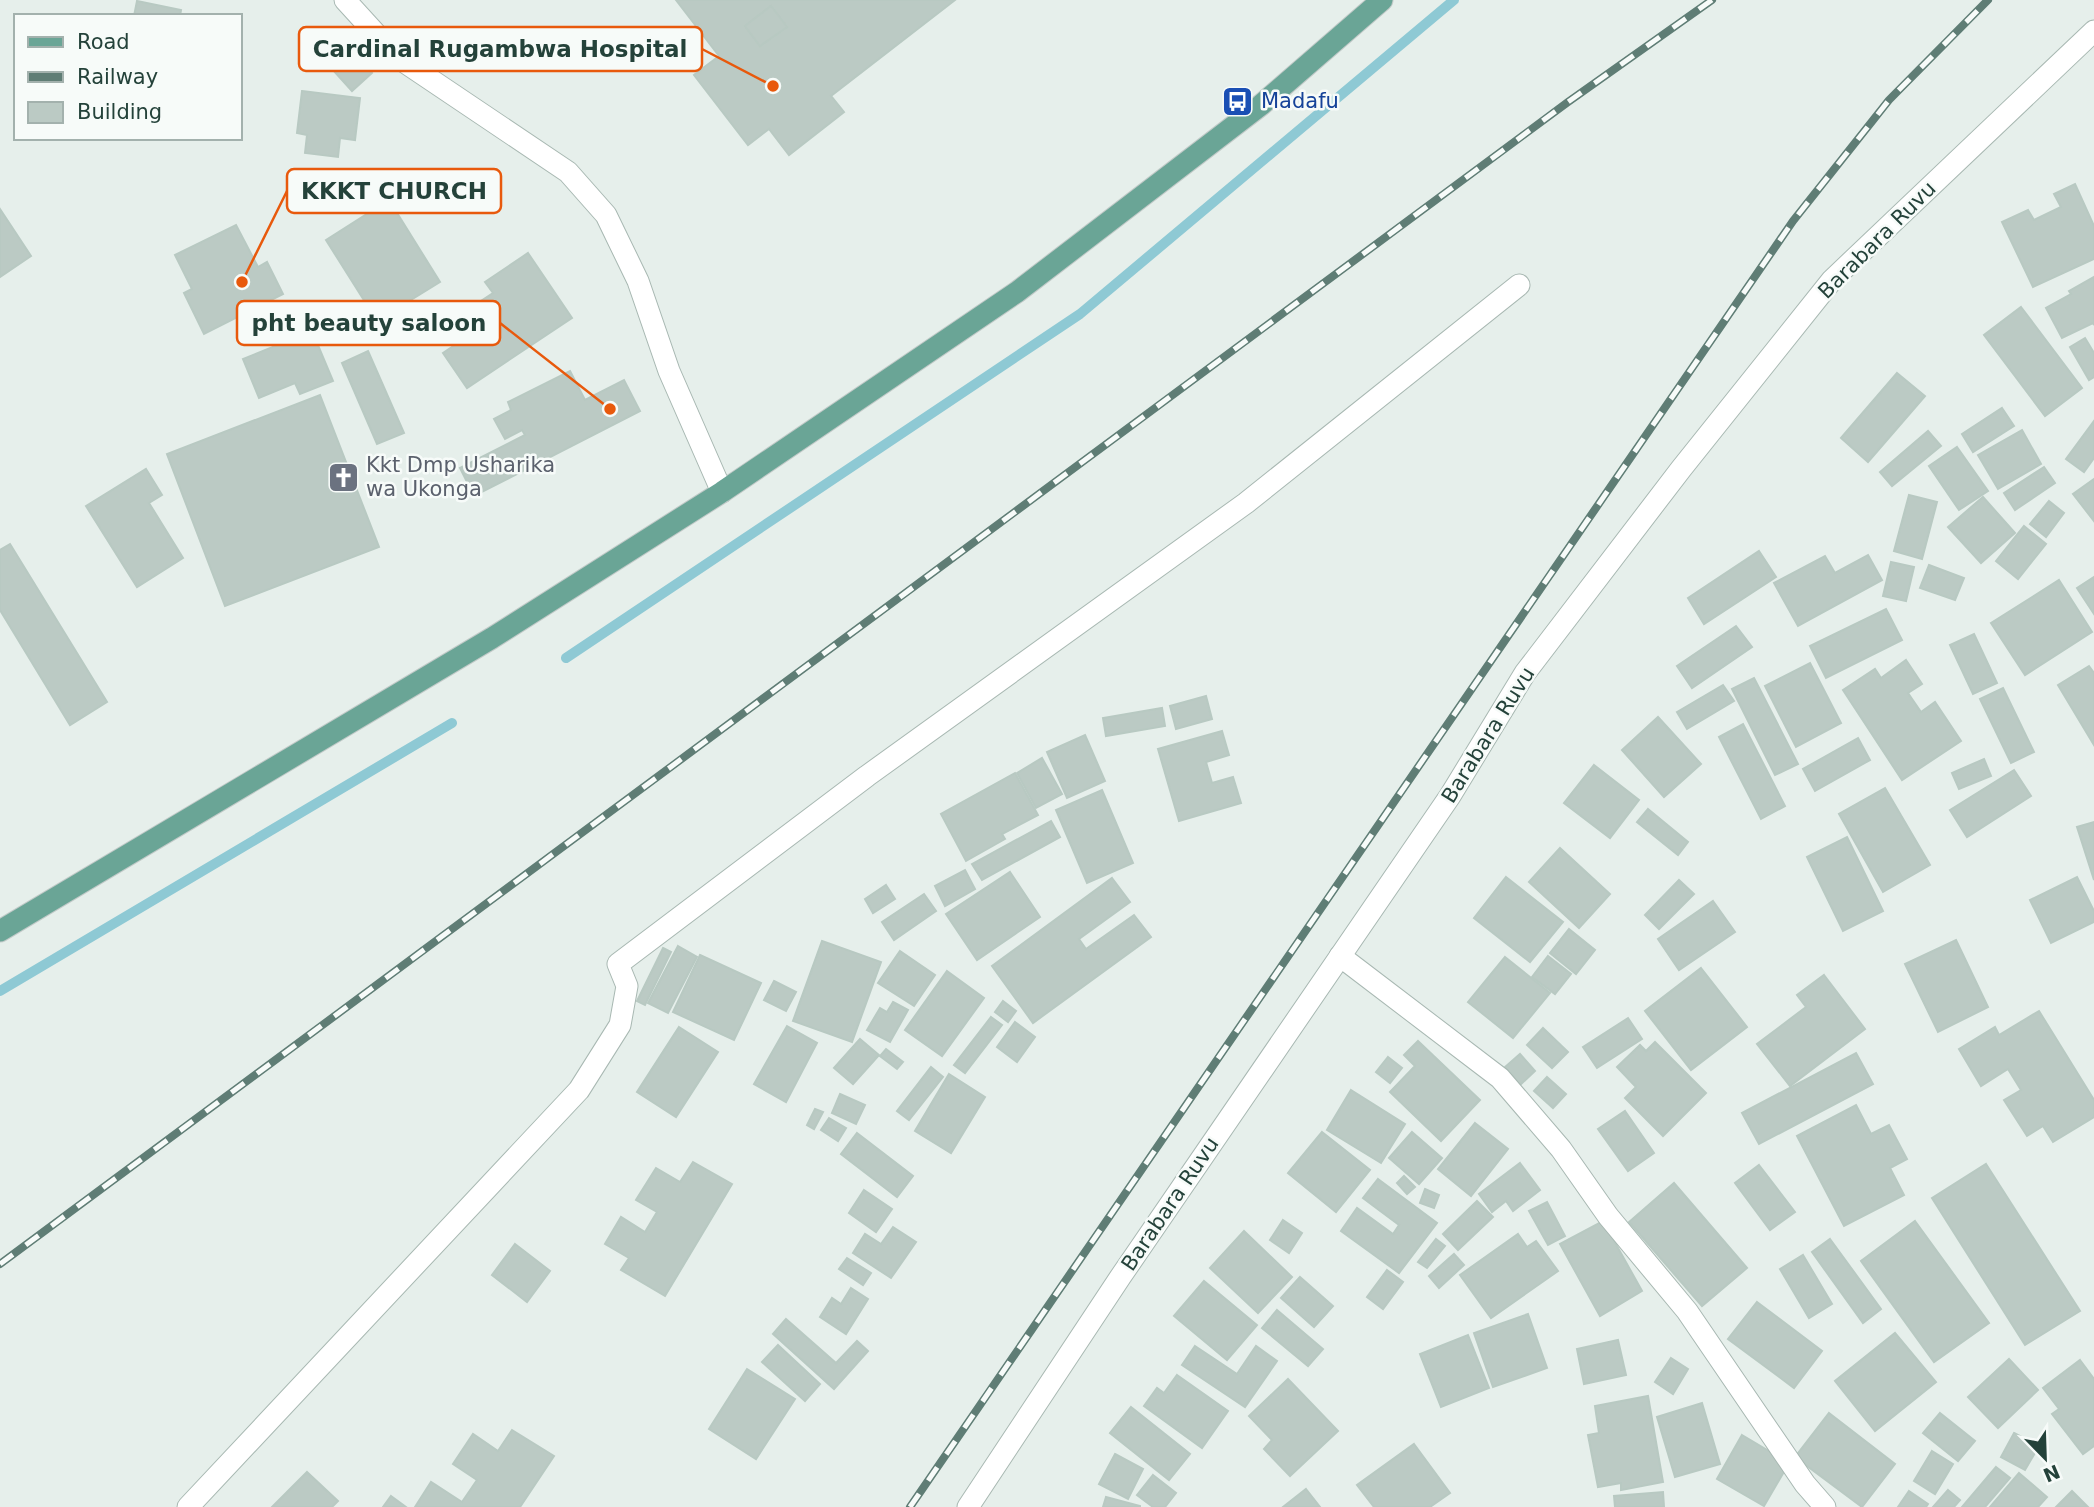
<svg xmlns="http://www.w3.org/2000/svg" width="2094" height="1507" font-family="'DejaVu Sans',sans-serif">
	<rect width="100%" height="100%" fill="#e6efeb"/>
	<g fill="none" stroke-linecap="round" stroke-linejoin="round">
		<g stroke="#8ec9d4" stroke-width="10">
			<path d="M566 658 1080 314 1454 0"/>
			<path d="M0 991 452 723"/>
		</g>
	</g>
	<g fill="#bbcac4" stroke="#b8c9c2" stroke-width="2" fill-rule="evenodd">
		<path d="M676 0H955L831 96 844 112 789 155 769 129 748 145 694 75 719 56ZM771 6 787 27 760 46 745 26Z"/>
		<path d="M137 1 181 10 180 16H134Z"/>
		<path d="M771 6 787 27 760 46 745 26Z"/>
		<path d="M345 42 372 73 352 91 324 60Z"/>
		<path d="M302 91 360 98 355 140 340 138 338 157 305 153 307 135 297 133Z"/>
		<path d="M2075 184 2094 226V259L2033 287 2002 222 2028 210 2034 220 2061 207 2054 194Z"/>
		<path d="M389 200 440 282 377 321 326 240Z"/>
		<path d="M0 209 31 256 0 277Z"/>
		<path d="M236 225 258 267 267 262 283 294 204 334 184 293 192 289 175 255Z"/>
		<path d="M528 253 572 318 467 388 443 353 474 332 461 314 493 293 485 282Z"/>
		<path d="M2094 277V325L2093 323 2062 338 2046 308 2071 294 2069 291Z"/>
		<path d="M2021 307 2082 388 2045 416 1984 335Z"/>
		<path d="M312 331 333 381 300 394 295 383 259 398 243 359Z"/>
		<path d="M2085 338 2094 353V377L2089 380 2070 347Z"/>
		<path d="M368 351 404 433 377 444 342 363Z"/>
		<path d="M570 371 585 400 624 380 640 411 474 496 460 468 525 435 522 430 505 439 494 419 511 410 508 402Z"/>
		<path d="M1897 373 1925 396 1868 462 1841 438Z"/>
		<path d="M320 395 379 547 225 606 167 454Z"/>
		<path d="M2002 408 2014 426 1973 452 1962 434Z"/>
		<path d="M2094 421V458L2084 472 2066 459Z"/>
		<path d="M2022 430 2041 464 1998 489 1978 455Z"/>
		<path d="M1928 431 1941 446 1892 486 1880 472Z"/>
		<path d="M1957 447 1988 491 1959 510 1929 466Z"/>
		<path d="M2044 467 2055 483 2015 510 2004 493Z"/>
		<path d="M146 469 162 495 149 503 183 558 137 587 86 506Z"/>
		<path d="M2094 479V521L2073 494Z"/>
		<path d="M1909 495 1937 502 1922 559 1894 551Z"/>
		<path d="M1983 497 2015 533 1981 563 1948 527Z"/>
		<path d="M2049 501 2064 513 2046 537 2030 524Z"/>
		<path d="M2024 526 2046 544 2018 579 1996 561Z"/>
		<path d="M10 544 107 702 70 725 0 610V550Z"/>
		<path d="M1759 551 1776 577 1704 624 1688 598Z"/>
		<path d="M1868 555 1882 580 1798 626 1774 583 1825 556 1835 573Z"/>
		<path d="M1891 562 1914 567 1906 601 1883 596Z"/>
		<path d="M1929 565 1964 578 1955 600 1920 588Z"/>
		<path d="M2094 577V614L2077 588Z"/>
		<path d="M2059 580 2092 632 2025 675 1991 623Z"/>
		<path d="M1886 609 1902 640 1826 678 1810 646Z"/>
		<path d="M1736 626 1752 647 1692 688 1677 666Z"/>
		<path d="M1974 634 1997 683 1973 694 1950 645Z"/>
		<path d="M1906 660 1922 684 1908 693 1921 712 1935 702 1961 741 1902 780 1843 690 1875 669 1881 678Z"/>
		<path d="M1810 663 1841 723 1796 747 1765 686Z"/>
		<path d="M2089 666 2094 673V745L2058 685Z"/>
		<path d="M1754 678 1798 764 1775 775 1732 689Z"/>
		<path d="M1723 685 1734 701 1687 729 1677 712Z"/>
		<path d="M2003 688 2034 752 2011 763 1980 699Z"/>
		<path d="M1206 696 1212 719 1176 729 1170 706Z"/>
		<path d="M1162 708 1165 726 1106 736 1103 718Z"/>
		<path d="M1658 717 1701 764 1664 797 1622 750Z"/>
		<path d="M1743 724 1785 806 1761 819 1719 737Z"/>
		<path d="M1222 731 1229 755 1206 762 1212 783 1233 777 1241 803 1179 821 1158 749Z"/>
		<path d="M1085 735 1105 781 1067 798 1047 752Z"/>
		<path d="M1858 738 1870 760 1815 791 1803 769Z"/>
		<path d="M1042 758 1062 794 1036 808 1017 773Z"/>
		<path d="M1984 759 1991 776 1959 789 1952 773Z"/>
		<path d="M1594 765 1639 800 1610 838 1564 803Z"/>
		<path d="M2014 770 2031 796 1967 837 1950 810Z"/>
		<path d="M1015 773 1038 815 1002 834 1005 839 966 861 941 814Z"/>
		<path d="M1885 788 1930 865 1883 892 1839 814Z"/>
		<path d="M1102 790 1133 863 1087 883 1056 810Z"/>
		<path d="M1648 809 1688 842 1678 855 1637 822Z"/>
		<path d="M1051 821 1060 837 982 880 972 864Z"/>
		<path d="M2094 822V880L2077 827Z"/>
		<path d="M1847 837 1883 911 1843 931 1807 857Z"/>
		<path d="M1560 848 1610 894 1579 928 1529 882Z"/>
		<path d="M965 870 975 889 945 906 935 886Z"/>
		<path d="M1010 872 1040 917 977 960 946 914Z"/>
		<path d="M1506 877 1563 922 1530 962 1474 918Z"/>
		<path d="M2077 877 2094 911V922L2051 943 2030 900Z"/>
		<path d="M1112 878 1130 902 1079 939 1086 949 1134 915 1151 937 1033 1023 992 966Z"/>
		<path d="M1679 880 1694 894 1659 929 1645 915Z"/>
		<path d="M886 885 895 899 873 913 865 899Z"/>
		<path d="M924 894 936 911 894 940 882 922Z"/>
		<path d="M1713 901 1735 932 1679 970 1658 939Z"/>
		<path d="M1569 929 1595 950 1576 974 1550 953Z"/>
		<path d="M1956 940 1988 1007 1938 1032 1905 964Z"/>
		<path d="M822 941 881 962 852 1042 793 1021Z"/>
		<path d="M678 946 697 957 668 1013 648 1003Z"/>
		<path d="M663 948 671 952 645 1005 637 1001Z"/>
		<path d="M900 951 935 975 914 1006 878 983Z"/>
		<path d="M700 955 761 983 734 1040 673 1012Z"/>
		<path d="M1548 956 1571 974 1555 994 1532 977Z"/>
		<path d="M1505 957 1550 993 1513 1038 1468 1002Z"/>
		<path d="M1701 968 1747 1027 1691 1070 1645 1011Z"/>
		<path d="M947 971 984 998 942 1056 905 1030Z"/>
		<path d="M1824 975 1865 1029 1790 1086 1757 1044 1806 1007 1797 995Z"/>
		<path d="M774 981 796 992 786 1011 764 1000Z"/>
		<path d="M1003 1001 1016 1011 1008 1022 995 1012Z"/>
		<path d="M893 1002 908 1010 890 1042 867 1030 880 1008 887 1012Z"/>
		<path d="M2039 1011 2094 1100V1117L2053 1142 2043 1126 2027 1136 2004 1100 2021 1090 2008 1069 1981 1086 1959 1049 1995 1027 1999 1035Z"/>
		<path d="M991 1017 1002 1025 965 1073 954 1065Z"/>
		<path d="M1628 1018 1642 1039 1597 1068 1583 1047Z"/>
		<path d="M1015 1022 1035 1037 1017 1062 997 1047Z"/>
		<path d="M787 1026 817 1043 786 1102 754 1084Z"/>
		<path d="M679 1027 718 1052 676 1117 637 1092Z"/>
		<path d="M1543 1028 1568 1052 1552 1068 1527 1045Z"/>
		<path d="M860 1039 879 1055 853 1084 834 1068Z"/>
		<path d="M1418 1041 1480 1100 1441 1141 1390 1092 1415 1066 1404 1055Z"/>
		<path d="M1655 1042 1706 1093 1663 1136 1625 1098 1636 1087 1617 1067 1640 1045 1646 1051Z"/>
		<path d="M886 1049 903 1062 897 1069 880 1056Z"/>
		<path d="M1856 1053 1873 1084 1759 1144 1742 1113Z"/>
		<path d="M1520 1054 1535 1071 1520 1085 1505 1067Z"/>
		<path d="M1388 1057 1402 1068 1390 1083 1376 1072Z"/>
		<path d="M931 1067 943 1077 909 1120 897 1111Z"/>
		<path d="M949 1074 985 1097 951 1153 915 1131Z"/>
		<path d="M1547 1077 1566 1094 1553 1108 1534 1091Z"/>
		<path d="M1351 1090 1405 1124 1381 1163 1327 1130Z"/>
		<path d="M840 1094 865 1105 856 1124 832 1113Z"/>
		<path d="M1856 1105 1871 1134 1889 1125 1907 1159 1890 1168 1904 1195 1844 1226 1797 1136Z"/>
		<path d="M815 1109 823 1112 814 1129 807 1125Z"/>
		<path d="M1625 1111 1654 1153 1628 1171 1598 1129Z"/>
		<path d="M829 1118 846 1128 838 1141 821 1130Z"/>
		<path d="M1475 1123 1508 1149 1471 1196 1438 1169Z"/>
		<path d="M1322 1132 1370 1170 1336 1212 1288 1173Z"/>
		<path d="M1412 1132 1442 1158 1419 1184 1389 1158Z"/>
		<path d="M857 1133 913 1176 897 1197 841 1154Z"/>
		<path d="M693 1162 732 1184 665 1296 621 1270 629 1258 605 1244 621 1217 645 1232 657 1212 636 1200 656 1168 680 1182Z"/>
		<path d="M1520 1163 1540 1190 1513 1211 1506 1201 1492 1212 1479 1194Z"/>
		<path d="M1986 1164 2080 1311 2025 1345 1932 1198Z"/>
		<path d="M1759 1165 1795 1212 1770 1230 1735 1183Z"/>
		<path d="M1404 1176 1415 1187 1407 1194 1397 1183Z"/>
		<path d="M1378 1179 1437 1223 1399 1273 1341 1231 1357 1208 1393 1234 1399 1225 1363 1198Z"/>
		<path d="M1674 1183 1747 1268 1702 1306 1629 1222Z"/>
		<path d="M1425 1189 1439 1195 1434 1208 1420 1203Z"/>
		<path d="M864 1190 892 1209 876 1232 849 1213Z"/>
		<path d="M1477 1201 1493 1217 1458 1250 1443 1234Z"/>
		<path d="M1547 1202 1565 1236 1548 1245 1529 1211Z"/>
		<path d="M1283 1220 1302 1233 1289 1253 1270 1240Z"/>
		<path d="M1603 1221 1642 1291 1600 1316 1560 1244Z"/>
		<path d="M1915 1221 1989 1323 1934 1362 1861 1261Z"/>
		<path d="M893 1227 916 1242 891 1278 853 1253 865 1234 881 1244Z"/>
		<path d="M1244 1231 1292 1277 1258 1313 1210 1268Z"/>
		<path d="M1518 1234 1527 1247 1536 1241 1558 1271 1491 1318 1460 1275Z"/>
		<path d="M1436 1239 1445 1246 1427 1268 1418 1262Z"/>
		<path d="M1830 1239 1881 1309 1863 1323 1812 1252Z"/>
		<path d="M515 1244 550 1271 527 1302 492 1275Z"/>
		<path d="M1454 1254 1464 1265 1439 1288 1429 1276Z"/>
		<path d="M1803 1255 1832 1304 1809 1318 1780 1269Z"/>
		<path d="M847 1258 871 1273 863 1285 839 1269Z"/>
		<path d="M1387 1270 1403 1282 1383 1309 1367 1297Z"/>
		<path d="M1300 1277 1333 1306 1314 1327 1281 1298Z"/>
		<path d="M1204 1281 1257 1325 1227 1360 1174 1316Z"/>
		<path d="M851 1288 868 1299 846 1334 820 1317 832 1298 841 1304Z"/>
		<path d="M1757 1302 1822 1351 1794 1388 1728 1339Z"/>
		<path d="M1277 1310 1323 1349 1308 1366 1262 1328Z"/>
		<path d="M1528 1314 1547 1368 1493 1387 1474 1333Z"/>
		<path d="M786 1319 836 1363 857 1341 868 1351 834 1389 773 1334Z"/>
		<path d="M1895 1333 1936 1382 1875 1431 1835 1381Z"/>
		<path d="M1468 1335 1489 1388 1441 1407 1420 1354Z"/>
		<path d="M1618 1340 1626 1375 1584 1384 1577 1349Z"/>
		<path d="M778 1345 820 1384 805 1401 762 1362Z"/>
		<path d="M1195 1346 1237 1374 1256 1346 1277 1361 1245 1407 1182 1365Z"/>
		<path d="M1671 1358 1688 1369 1673 1394 1655 1382Z"/>
		<path d="M2009 1359 2038 1390 1998 1428 1968 1397Z"/>
		<path d="M2080 1360 2094 1379V1446L2083 1454 2052 1414 2059 1409 2043 1388Z"/>
		<path d="M747 1369 795 1399 756 1459 709 1429Z"/>
		<path d="M1177 1375 1228 1411 1202 1448 1144 1406 1157 1388 1164 1393Z"/>
		<path d="M1288 1379 1338 1431 1290 1476 1264 1449 1272 1440 1249 1416Z"/>
		<path d="M1648 1396 1663 1482 1621 1490V1483L1598 1487 1588 1435 1599 1433 1595 1406Z"/>
		<path d="M1702 1403 1720 1464 1675 1477 1657 1417Z"/>
		<path d="M1131 1407 1190 1454 1169 1480 1110 1433Z"/>
		<path d="M1829 1413 1895 1464 1862 1507 1795 1457Z"/>
		<path d="M1940 1413 1975 1441 1958 1461 1923 1433Z"/>
		<path d="M512 1430 554 1456 520 1507H415L431 1482 462 1502 477 1480 453 1464 473 1434 498 1451Z"/>
		<path d="M2014 1433 2039 1446 2025 1470 2001 1457Z"/>
		<path d="M1742 1435 1789 1463 1764 1506 1717 1479Z"/>
		<path d="M1414 1444 1450 1493 1430 1507H1374L1357 1485Z"/>
		<path d="M1932 1451 1953 1464 1935 1494 1914 1481Z"/>
		<path d="M1115 1454 1143 1469 1128 1499 1099 1484Z"/>
		<path d="M1996 1467 2010 1478 1985 1507H1962Z"/>
		<path d="M307 1472 338 1501 332 1507H272Z"/>
		<path d="M2019 1473 2047 1497 2038 1507H1990Z"/>
		<path d="M1153 1475 1176 1493 1165 1507H1153L1137 1495Z"/>
		<path d="M1306 1489 1320 1507H1283Z"/>
		<path d="M1948 1490 1960 1500 1954 1507H1933Z"/>
		<path d="M1909 1491 1928 1504 1926 1507H1898Z"/>
		<path d="M2072 1491 2088 1507H2056Z"/>
		<path d="M1663 1492 1664 1507H1615L1614 1496Z"/>
		<path d="M391 1496 406 1507H383Z"/>
		<path d="M1106 1497 1140 1506V1507H1103Z"/>
	</g>
	<g fill="none" stroke-linecap="round" stroke-linejoin="round">
		<defs>
			<g id="street">
				<path d="M345 0 397 57 568 172 606 215 638 281 669 371 722 492"/>
				<path d="M1340 956 1500 1078 1561 1149 1608 1216 1687 1311 1805 1484 1825 1507"/>
				<path d="M188 1507 579 1090 620 1025 627 986 618 964 867 776 1246 503 1519 285"/>
				<path d="M968 1507 1121 1276 1450 796 1525 673 1681 469 1832 280 2094 31"/>
			</g>
			<path id="primary" d="M0 931 492 638 722 492 1017 292 1261 105 1382 0"/>
		</defs>
		<use href="#street" stroke="#a8b8b2" stroke-width="23"/>
		<use href="#primary" stroke="#c2cac8" stroke-width="23"/>
		<use href="#street" stroke="#fff" stroke-width="21"/>
		<use href="#primary" stroke="#6aa596" stroke-width="21"/>
		<defs>
			<g id="rail">
				<path d="M0 1264 1568 102 1712 0"/>
				<path d="M910 1507 1793 221 1889 100 1988 0"/>
			</g>
		</defs>
		<use href="#rail" stroke="#5f7d75" stroke-width="8"/>
		<use href="#rail" stroke="#f7fbf9" stroke-width="5" stroke-dasharray="16" stroke-linecap="butt"/>
	</g>
	<defs>
		<symbol id="bus-square" viewBox="-11 -11 22 22"><rect x="-9" y="-9" width="18" height="18" rx="4" fill="#1a4fb4" stroke="#f7fbf9"/><path d="M-5-6H5V4H4V6H2V4H-2V6H-4V4H-5ZM-3.5-4V0h7V-4ZM-3.5 1.2v1.5H-2V1.2ZM2 1.2v1.5H3.5V1.2Z" fill="#fff"/></symbol>
		<symbol id="church-square" viewBox="-11 -11 22 22"><rect x="-9" y="-9" width="18" height="18" rx="4" fill="#6b7280" stroke="#f7fbf9"/><path d="M-1.2-6h2.4v3.5h3.3v2.4h-3.3V6h-2.4V-.1h-3.3v-2.4h3.3Z" fill="#fff"/></symbol>
	</defs>
	<g fill-rule="evenodd">
		<use href="#bus-square" x="1220" y="84" width="35" height="35"/>
		<use href="#church-square" x="326" y="460" width="35" height="35"/>
	</g>
	<g text-anchor="middle" dominant-baseline="central" stroke-width="5" stroke-linejoin="round" paint-order="stroke">
		<g font-size="21" fill="#164399" stroke="#f7fbf9" text-anchor="start">
			<text x="1261" y="101">Madafu</text>
		</g>
		<g font-size="21" fill="#24423a" stroke="#f7fbf9">
			<text transform="translate(1877 240) rotate(-45)">Barabara Ruvu</text>
			<text transform="translate(1488 735) rotate(-58)">Barabara Ruvu</text>
			<text transform="translate(1170 1204) rotate(-56)">Barabara Ruvu</text>
		</g>
		<g font-size="21" fill="#5b616d" stroke="#f7fbf9" text-anchor="start">
			<text x="366" y="465">Kkt Dmp Usharika<tspan x="366" dy="24">wa Ukonga</tspan></text>
		</g>
	</g>
	<path fill="none" stroke="#e8590c" stroke-width="2.5" d="M773 86L702 49M242 282L287 191M610 409L500 323"/>
	<g fill="#e8590c" stroke="#f7fbf9" stroke-width="2.5">
		<circle cx="773" cy="86" r="7"/>
		<circle cx="242" cy="282" r="7"/>
		<circle cx="610" cy="409" r="7"/>
	</g>
	<g fill="#f7fbf9" stroke="#e8590c" stroke-width="2.5">
		<rect x="299" y="27" width="403" height="44" rx="7"/>
		<rect x="287" y="169" width="214" height="44" rx="7"/>
		<rect x="237" y="301" width="263" height="44" rx="7"/>
	</g>
	<g font-size="23" text-anchor="middle" font-weight="bold" fill="#24423a">
		<text x="500" y="57">Cardinal Rugambwa Hospital</text>
		<text x="394" y="199">KKKT CHURCH</text>
		<text x="369" y="331">pht beauty saloon</text>
	</g>
	<rect x="14" y="14" width="228" height="126" fill="#f7fbf9" stroke="#a3b1ad" stroke-width="2"/>
	<rect x="28" y="37" width="35" height="10" fill="#6aa596" stroke="#a3b1ad" stroke-width="2"/>
	<text x="77" y="49" font-size="21" fill="#24423a">Road</text>
	<rect x="28" y="72" width="35" height="10" fill="#5f7d75" stroke="#a3b1ad" stroke-width="2"/>
	<text x="77" y="84" font-size="21" fill="#24423a">Railway</text>
	<rect x="28" y="102" width="35" height="21" fill="#bbcac4" stroke="#a3b1ad" stroke-width="2"/>
	<text x="77" y="119" font-size="21" fill="#24423a">Building</text>
	<g transform="translate(2045 1458) rotate(157)" stroke="#f7fbf9" stroke-width="5" paint-order="stroke">
	<path d="M0-5L12 26L0 18L-12 26Z" fill="#24423a"/>
	<text y="-10" font-size="19" font-weight="bold" text-anchor="middle" fill="#24423a">N</text>
	</g>
</svg>
